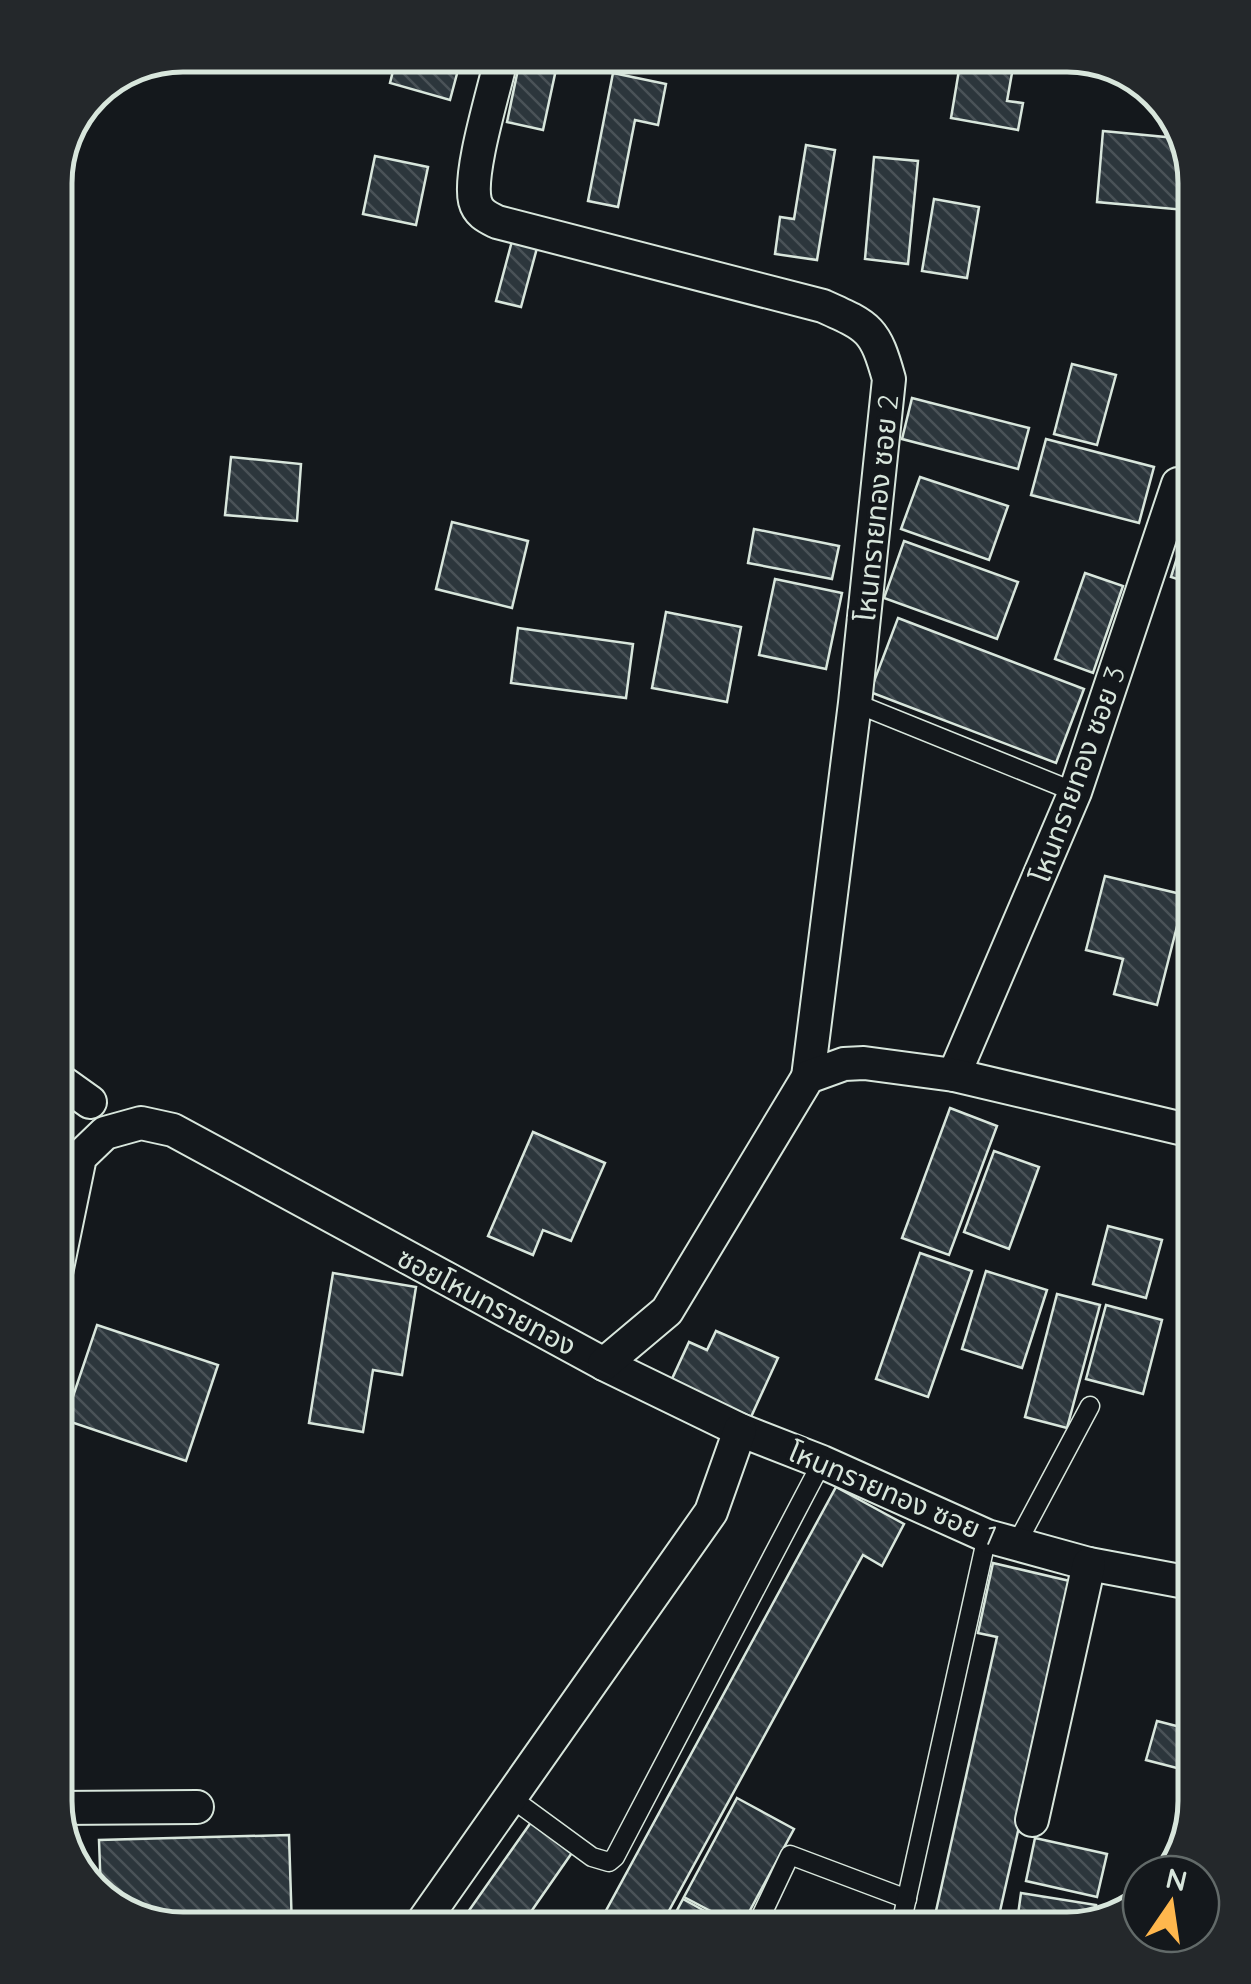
<svg xmlns="http://www.w3.org/2000/svg" width="1251" height="1984" font-family="Quicksand,'Noto Sans Thai',sans-serif">
	<defs>
		<pattern id="building-back-hatch" width="6" height="6" patternUnits="userSpaceOnUse" patternTransform="scale(2.5)"><rect width="6" height="6" fill="#2c363c"/><path d="M-1 5l2 2M0 0l6 6M5-1l2 2" fill="none" stroke="#4a5358"/></pattern>
	</defs>
	<rect width="100%" height="100%" fill="#14181c"/>
	<g fill="url(#building-back-hatch)" stroke="#d8e6dc" stroke-width="2.5">
		<path d="M397 55H462L450 100 390 83Z"/>
		<path d="M521 55 558 60 543 130 507 122Z"/>
		<path d="M960 64 1012 73 1007 101 1023 103 1018 130 951 118Z"/>
		<path d="M613 73 666 84 658 125 635 120 618 207 588 201Z"/>
		<path d="M1103 131 1186 139 1196 183V211L1097 202Z"/>
		<path d="M806 145 835 150 817 260 775 254 780 217 794 219Z"/>
		<path d="M375 156 428 167 416 225 363 214Z"/>
		<path d="M874 157 918 161 908 264 865 259Z"/>
		<path d="M934 199 979 207 967 278 922 271Z"/>
		<path d="M512 241 537 248 521 307 496 301Z"/>
		<path d="M1072 364 1116 375 1097 445 1054 434Z"/>
		<path d="M912 398 1029 428 1018 469 902 439Z"/>
		<path d="M1046 439 1154 467 1139 523 1031 495Z"/>
		<path d="M231 457 301 464 297 521 225 515Z"/>
		<path d="M920 477 1008 506 989 560 901 529Z"/>
		<path d="M1190 516 1196 518V585L1171 577Z"/>
		<path d="M452 522 528 541 512 608 436 589Z"/>
		<path d="M754 529 839 546 832 579 748 563Z"/>
		<path d="M904 541 1018 582 997 639 884 598Z"/>
		<path d="M1085 573 1123 586 1093 673 1055 659Z"/>
		<path d="M775 579 842 593 826 669 759 655Z"/>
		<path d="M666 612 741 627 727 702 652 688Z"/>
		<path d="M898 618 1084 689 1056 763 870 692Z"/>
		<path d="M518 628 633 644 626 698 511 683Z"/>
		<path d="M1105 876 1185 895 1157 1005 1114 994 1123 959 1086 950Z"/>
		<path d="M950 1108 997 1126 949 1255 902 1238Z"/>
		<path d="M533 1132 605 1163 571 1241 543 1230 533 1255 488 1236Z"/>
		<path d="M994 1151 1039 1167 1009 1249 964 1232Z"/>
		<path d="M1108 1226 1162 1240 1146 1298 1093 1284Z"/>
		<path d="M920 1253 972 1271 928 1397 876 1379Z"/>
		<path d="M986 1271 1047 1290 1022 1368 962 1349Z"/>
		<path d="M333 1273 416 1287 402 1375 373 1370 363 1432 309 1423Z"/>
		<path d="M1057 1294 1100 1305 1067 1428 1025 1417Z"/>
		<path d="M1106 1305 1162 1320 1143 1394 1086 1379Z"/>
		<path d="M97 1325 218 1365 186 1461 65 1420Z"/>
		<path d="M716 1331 778 1358 751 1417 671 1381 689 1342 707 1350Z"/>
		<path d="M836 1487 904 1524 882 1566 863 1555 659 1929H596Z"/>
		<path d="M993 1563 1074 1582 996 1929H932L997 1637 978 1633Z"/>
		<path d="M1157 1721 1196 1731V1773L1146 1760Z"/>
		<path d="M737 1798 794 1829 741 1927 684 1897Z"/>
		<path d="M534 1818 576 1847 519 1929H456Z"/>
		<path d="M289 1835 292 1929H175L112 1908 101 1895 99 1840Z"/>
		<path d="M1035 1838 1107 1854 1097 1897 1026 1881Z"/>
		<path d="M1021 1893 1096 1905 1093 1923 1068 1929H1016Z"/>
		<path d="M683 1899 737 1929H667Z"/>
	</g>
	<g fill="none" stroke-linecap="round" stroke-linejoin="round">
		<defs>
			<g id="lane">
				<path d="M855 703 1075 792"/>
				<path d="M1017 1543 1090 1406"/>
				<path d="M510 1797 592 1857 609 1862 615 1857 822 1462"/>
				<path d="M755 1929 790 1855 907 1899"/>
				<path d="M900 1929 987 1536"/>
			</g>
			<g id="street">
				<path d="M502 55C495 88 468 172 475 201 478 213 487 217 497 222L823 306C870 327 875 329 889 379L855 703 808 1077"/>
				<path d="M954 1075 1075 792 1178 484 1196 490"/>
				<path d="M55 1077 90 1102"/>
				<path d="M55 1278 80 1157 105 1133 141 1123 173 1130 604 1364 740 1430 822 1462 987 1536 1089 1564 1196 1584"/>
				<path d="M604 1364 667 1311 808 1077 844 1064 864 1063 954 1075 1196 1132"/>
				<path d="M57 1808 197 1807"/>
				<path d="M1032 1820 1089 1564"/>
				<path d="M418 1929 711 1512 740 1430"/>
			</g>
		</defs>
		<use href="#lane" stroke="#d8e6dc" stroke-width="21"/>
		<use href="#street" stroke="#d8e6dc" stroke-width="36"/>
		<use href="#lane" stroke="#14181c" stroke-width="18"/>
		<use href="#street" stroke="#14181c" stroke-width="32"/>
	</g>
	<g text-anchor="middle" dominant-baseline="central" stroke-width="8" stroke-linejoin="round" paint-order="stroke">
		<g font-size="28" fill="#d8e6dc" stroke="#14181c">
			<text transform="translate(876 508) rotate(-84)">โหนทรายทอง ซอย 2</text>
			<text transform="translate(1077 774) rotate(-70)">โหนทรายทอง ซอย 3</text>
			<text transform="translate(487 1301) rotate(28)">ซอยโหนทรายทอง</text>
			<text transform="translate(893 1493) rotate(23)">โหนทรายทอง ซอย 1</text>
		</g>
	</g>
	<path d="M0 0H1251V1984H0ZM183 72H1067A111 111 0 0 1 1178 183V1801A111 111 0 0 1 1067 1912H183A111 111 0 0 1 72 1801V183A111 111 0 0 1 183 72Z" fill="#24282b" fill-rule="evenodd"/>
	<path fill="none" stroke="#d8e6dc" stroke-width="5" d="M183 72H1067A111 111 0 0 1 1178 183V1801A111 111 0 0 1 1067 1912H183A111 111 0 0 1 72 1801V183A111 111 0 0 1 183 72Z"/>
	<g transform="translate(1171 1904) rotate(13)"><circle r="48" fill="#14181c" stroke="#626a69" stroke-width="2.5"/>
	<path d="M0-8L18 38L0 25L-18 38Z" fill="#ffb74d"/>
	<text y="-15" font-size="28" font-weight="bold" text-anchor="middle" fill="#d8e6dc">N</text>
	</g>
</svg>
